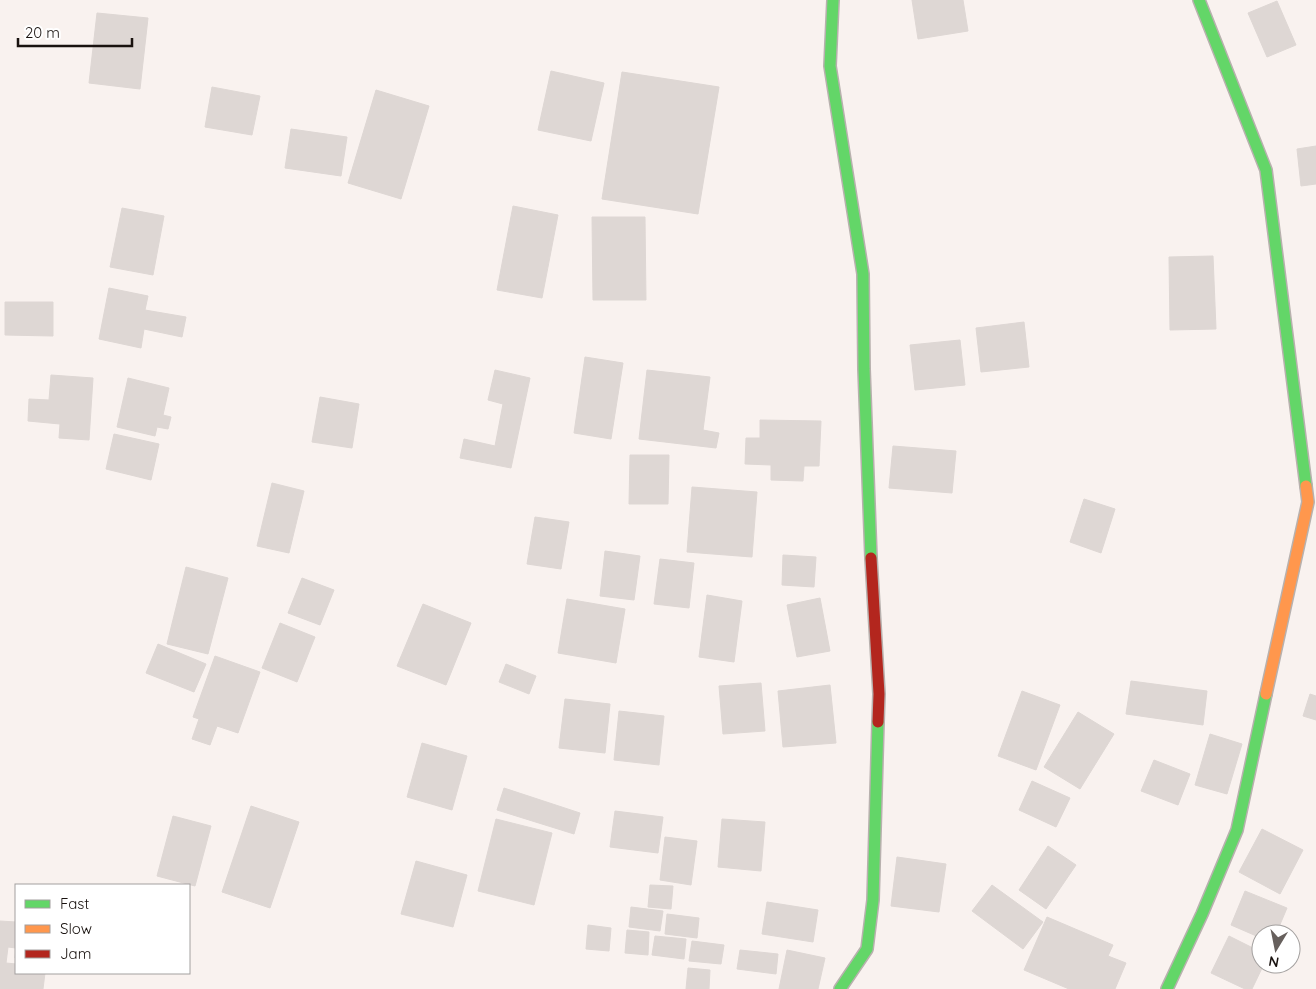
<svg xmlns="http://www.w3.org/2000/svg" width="1316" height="989" font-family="Quicksand,sans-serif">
	<rect width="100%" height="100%" fill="#f9f2ef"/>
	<g fill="#ded7d4" stroke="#ded7d4">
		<path d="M912 0H963L968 31 918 39Z"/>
		<path d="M1277 1 1296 45 1267 57 1248 13Z"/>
		<path d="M97 13 148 18 140 89 89 83Z"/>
		<path d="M551 71 604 83 591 141 538 130Z"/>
		<path d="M622 72 719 87 698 214 602 199Z"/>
		<path d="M212 87 260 96 252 135 205 127Z"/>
		<path d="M376 90 429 106 401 199 348 183Z"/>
		<path d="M291 129 347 137 341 176 285 168Z"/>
		<path d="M1316 146V184L1301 186 1297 149Z"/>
		<path d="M513 206 558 215 542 298 497 290Z"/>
		<path d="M122 208 164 216 153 275 110 267Z"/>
		<path d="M592 217H645L646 300H593Z"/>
		<path d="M1213 256 1216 329 1170 330 1169 257Z"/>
		<path d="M109 288 148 296 145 310 186 317 182 337 144 329 141 348 99 339Z"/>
		<path d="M5 302H53V336L5 335Z"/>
		<path d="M1024 322 1029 367 981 372 976 328Z"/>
		<path d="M960 340 965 385 915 390 910 345Z"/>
		<path d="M585 357 623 363 611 439 574 433Z"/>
		<path d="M495 370 530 378 511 468 460 458 464 439 495 446 503 404 488 400Z"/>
		<path d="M647 370 710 377 703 430 719 433 716 448 639 439Z"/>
		<path d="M51 375 93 378 89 440 59 438 60 424 28 421 29 399 49 400Z"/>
		<path d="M128 378 169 388 163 415 171 417 168 429 157 427 155 436 117 427Z"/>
		<path d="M320 397 359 404 352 448 312 442Z"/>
		<path d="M760 420 821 421 819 466H804L803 481 771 480V465L745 464 746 438H760Z"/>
		<path d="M114 434 159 444 151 480 106 469Z"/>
		<path d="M893 446 956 451 952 493 889 488Z"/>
		<path d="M630 455H669L668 504H629Z"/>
		<path d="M272 483 304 491 289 553 257 546Z"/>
		<path d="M692 487 757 492 752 557 687 552Z"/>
		<path d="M1084 499 1115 509 1101 553 1070 542Z"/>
		<path d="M535 517 569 522 561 569 527 564Z"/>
		<path d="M605 551 640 556 634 600 600 596Z"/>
		<path d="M783 555 816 557 814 587 782 585Z"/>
		<path d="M660 559 694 563 689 608 654 604Z"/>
		<path d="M186 567 228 578 208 654 167 644Z"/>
		<path d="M302 578 334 590 320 625 288 613Z"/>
		<path d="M707 595 742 601 734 662 699 657Z"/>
		<path d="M820 598 830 651 797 657 787 605Z"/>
		<path d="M567 599 625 609 616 663 558 653Z"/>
		<path d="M423 604 471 623 446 685 397 666Z"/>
		<path d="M280 623 315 637 297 682 262 668Z"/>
		<path d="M158 644 206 664 194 692 146 673Z"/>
		<path d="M215 656 260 672 238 733 217 726 210 745 192 739 199 719 193 717Z"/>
		<path d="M506 664 536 676 529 694 499 682Z"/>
		<path d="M1131 681 1207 691 1203 725 1126 714Z"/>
		<path d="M761 683 765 731 723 734 719 686Z"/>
		<path d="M830 685 836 743 783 747 778 691Z"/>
		<path d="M1022 691 1060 705 1036 770 998 756Z"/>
		<path d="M1310 694 1316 696V720L1303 716Z"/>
		<path d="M565 699 610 704 605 753 559 748Z"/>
		<path d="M619 711 664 716 659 765 614 760Z"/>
		<path d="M1078 712 1114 734 1080 789 1044 767Z"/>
		<path d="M1210 734 1242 744 1227 794 1195 785Z"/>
		<path d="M422 743 467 756 452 810 407 797Z"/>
		<path d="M1154 760 1190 774 1178 805 1141 791Z"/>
		<path d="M1032 781 1070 798 1056 827 1019 810Z"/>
		<path d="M504 788 580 813 574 834 497 810Z"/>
		<path d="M251 806 299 822 270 908 222 892Z"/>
		<path d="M615 811 663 817 658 853 610 847Z"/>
		<path d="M173 816 211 826 195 886 157 876Z"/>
		<path d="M496 819 552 833 534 905 478 891Z"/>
		<path d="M722 819 765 822 761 871 718 867Z"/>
		<path d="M1262 829 1303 850 1280 894 1239 872Z"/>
		<path d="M665 837 697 841 691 885 660 880Z"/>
		<path d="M1048 846 1076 865 1046 909 1019 890Z"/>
		<path d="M897 857 946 864 939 912 891 906Z"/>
		<path d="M416 861 467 875 453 927 401 914Z"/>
		<path d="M650 885 673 886 671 909 648 907Z"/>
		<path d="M992 885 1043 922 1023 949 972 911Z"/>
		<path d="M1245 891 1287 908 1276 934H1261V938L1231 925Z"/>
		<path d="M767 902 818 910 813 942 762 934Z"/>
		<path d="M631 907 663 911 660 931 629 927Z"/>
		<path d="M667 914 699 918 697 938 665 934Z"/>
		<path d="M1047 917 1113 945 1108 956 1126 963 1115 989H1069L1024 970Z"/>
		<path d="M0 921 16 922V958H15L16 948 8 947 6 963 16 964V973H45L43 989H0Z"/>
		<path d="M588 925 611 928 609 951 586 949Z"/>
		<path d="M627 930 649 932 648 955 625 953Z"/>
		<path d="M655 936 686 939 684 959 652 955Z"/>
		<path d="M1229 936 1261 952V964H1264L1252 989H1245L1211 973Z"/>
		<path d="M692 941 724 945 721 964 689 961Z"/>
		<path d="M740 950 778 954 776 974 737 969Z"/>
		<path d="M787 950 825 958 818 989H779Z"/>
		<path d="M688 968 710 970 709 989H686Z"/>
	</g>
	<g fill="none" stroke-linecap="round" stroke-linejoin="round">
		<defs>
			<g id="fast">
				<path d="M833 0 830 66 863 274 864 369 871 558"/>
				<path d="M1199 0 1266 170 1306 486"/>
				<path d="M840 989 867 949 873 900 878 722"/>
				<path d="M1167 989 1202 914 1237 830 1266 694"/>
			</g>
			<path id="slow" d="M1266 694 1308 502 1306 486"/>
			<path id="jam" d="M871 558 879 694 878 722"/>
		</defs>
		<use href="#fast" stroke="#b8b1ae" stroke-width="14"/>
		<use href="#slow" stroke="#b8b1ae" stroke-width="14"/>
		<use href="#jam" stroke="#b8b1ae" stroke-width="14"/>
		<use href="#fast" stroke="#63d668" stroke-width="11"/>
		<use href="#slow" stroke="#ff974d" stroke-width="11"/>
		<use href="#jam" stroke="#b3261e" stroke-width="11"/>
	</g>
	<rect x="15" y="884" width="175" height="90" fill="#ffffff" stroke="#a3a09f"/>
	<rect x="25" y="900" width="25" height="8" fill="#63d668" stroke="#a3a09f"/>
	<text x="60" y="909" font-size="15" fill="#19120f">Fast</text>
	<rect x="25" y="925" width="25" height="8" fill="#ff974d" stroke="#a3a09f"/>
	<text x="60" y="934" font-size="15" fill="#19120f">Slow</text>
	<rect x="25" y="950" width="25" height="8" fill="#b3261e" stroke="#a3a09f"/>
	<text x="60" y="959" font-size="15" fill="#19120f">Jam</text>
	<g transform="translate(1276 949) rotate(190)"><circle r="24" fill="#ffffff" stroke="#a3a09f"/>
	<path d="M0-4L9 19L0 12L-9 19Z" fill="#67605d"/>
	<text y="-8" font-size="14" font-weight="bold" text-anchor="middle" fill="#19120f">N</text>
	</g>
	<path d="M18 38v8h114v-8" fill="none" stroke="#19120f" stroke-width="2.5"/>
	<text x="25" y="38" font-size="15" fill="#19120f" stroke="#ffffff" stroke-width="4" paint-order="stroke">20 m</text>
</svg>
